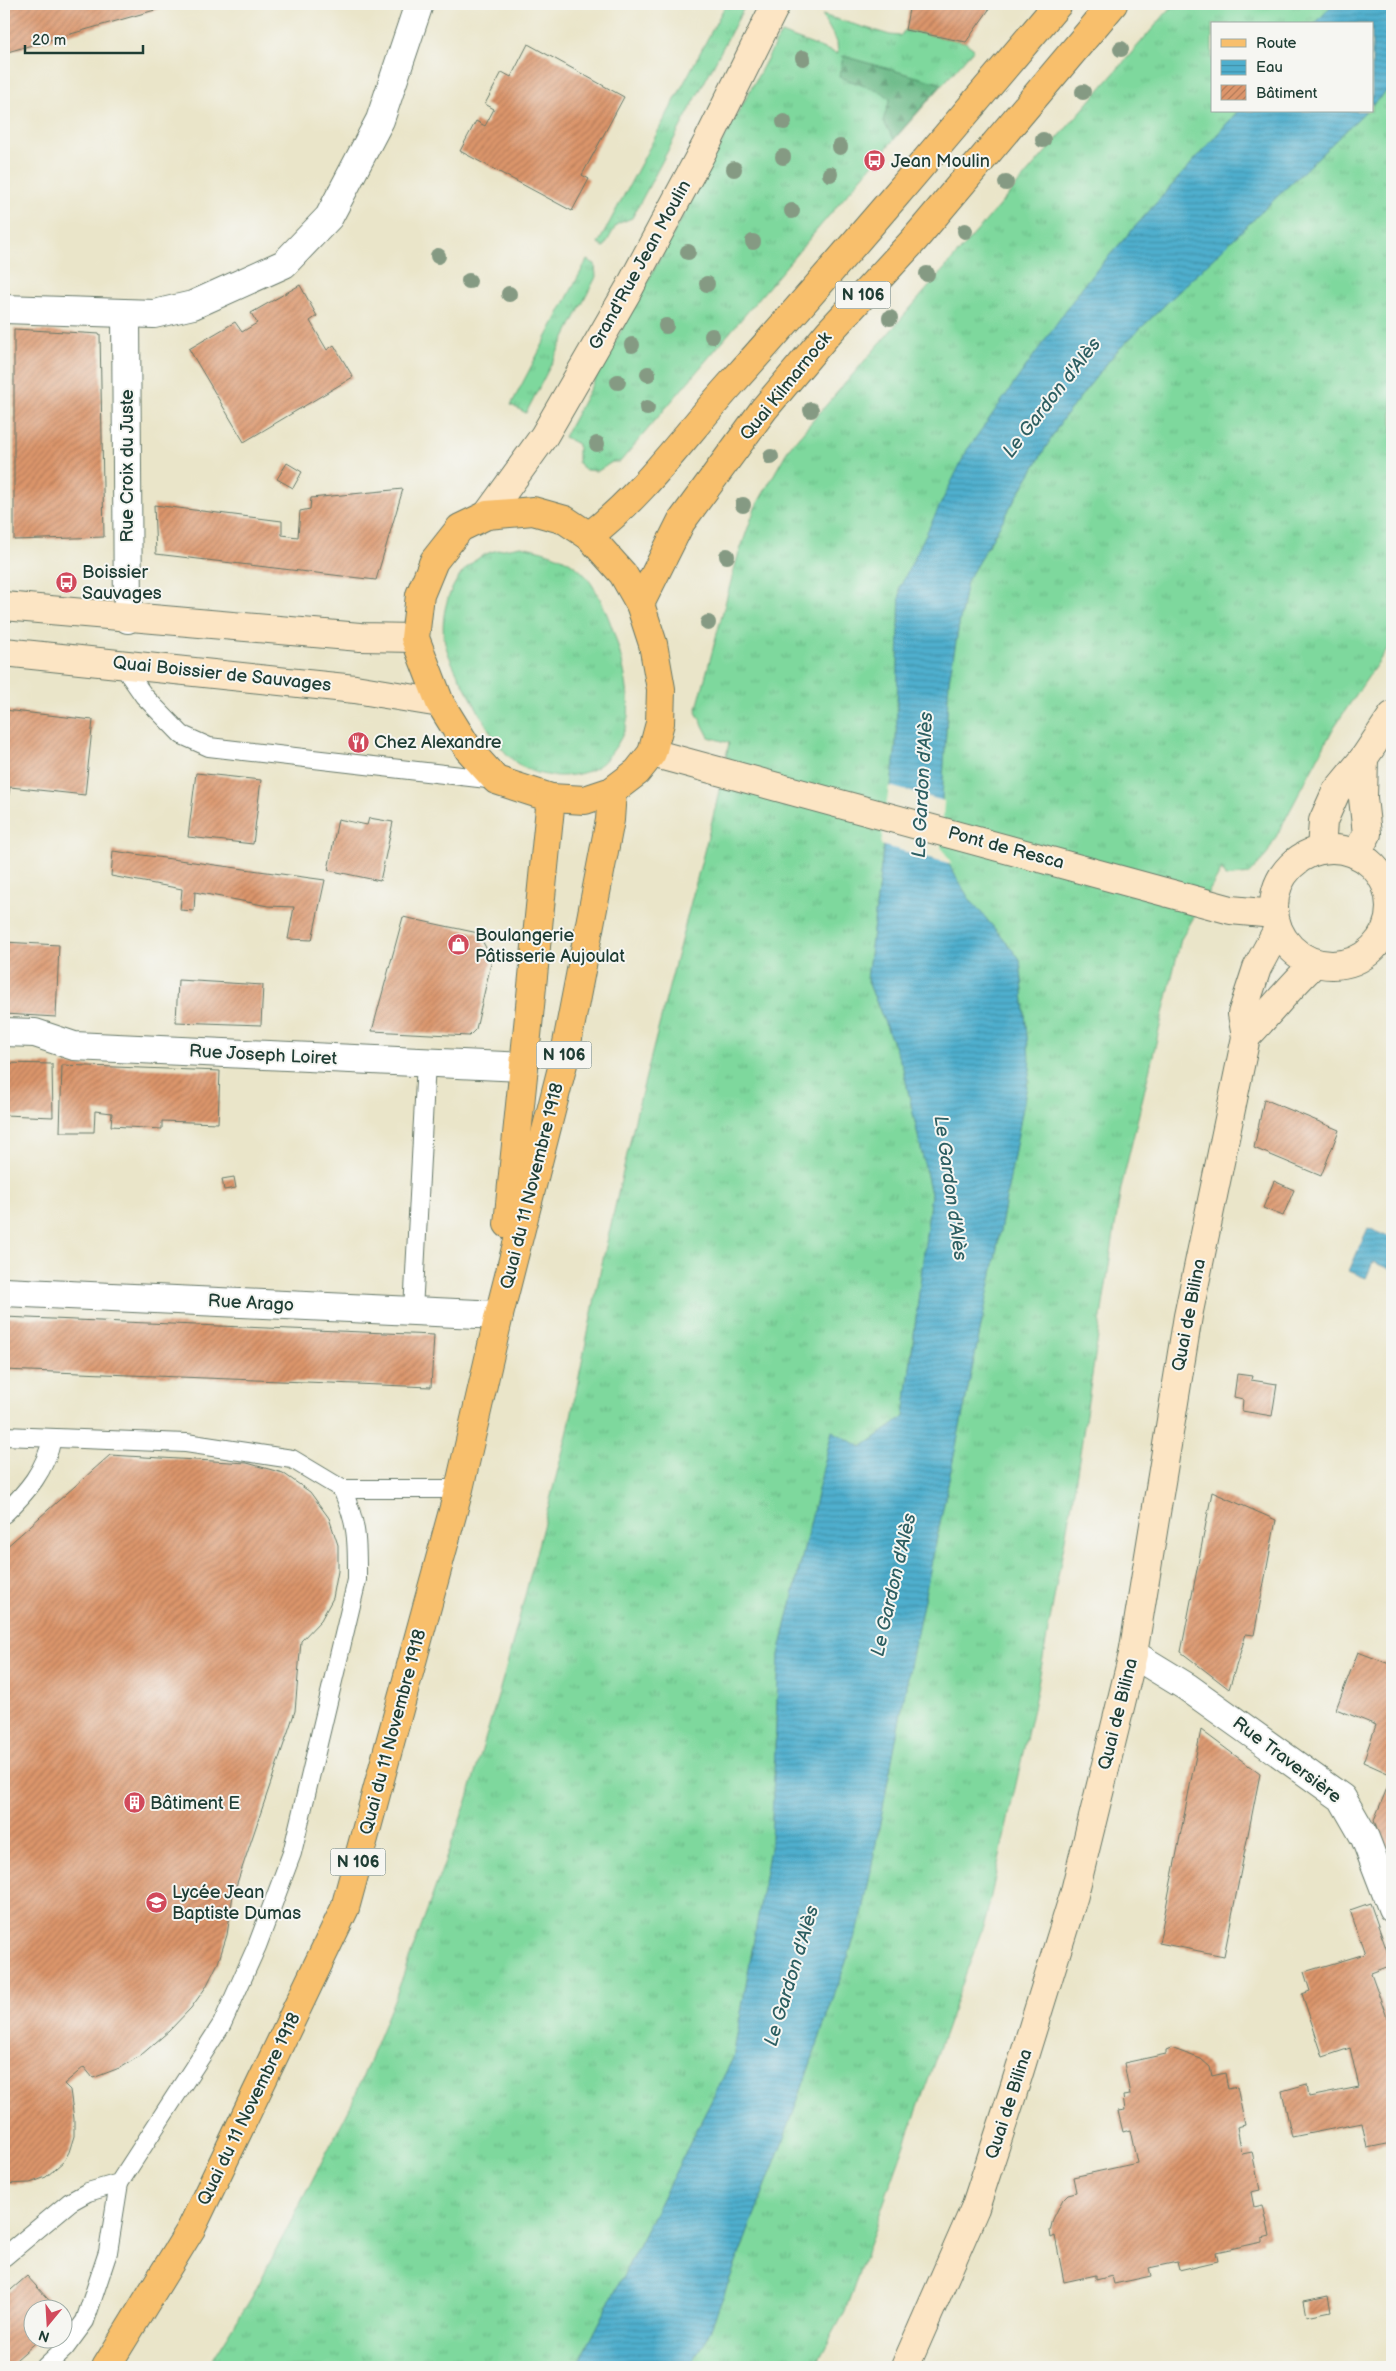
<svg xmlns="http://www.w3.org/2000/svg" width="1396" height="2371" font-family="'Balsamiq Sans',sans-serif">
	<defs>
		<pattern id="grass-tufts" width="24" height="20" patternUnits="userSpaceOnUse" patternTransform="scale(1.25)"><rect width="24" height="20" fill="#7ed89d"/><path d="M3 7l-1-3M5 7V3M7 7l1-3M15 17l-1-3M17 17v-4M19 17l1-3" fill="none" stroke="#6cba88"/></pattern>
		<pattern id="forest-firs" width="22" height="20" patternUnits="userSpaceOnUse" patternTransform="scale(1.25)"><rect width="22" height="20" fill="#66b884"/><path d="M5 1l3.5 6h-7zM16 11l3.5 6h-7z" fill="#53976d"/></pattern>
		<pattern id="water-rules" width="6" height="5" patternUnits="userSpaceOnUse" patternTransform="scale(1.25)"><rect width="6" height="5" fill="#4fafce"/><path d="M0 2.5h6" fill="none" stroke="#4190a8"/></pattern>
		<pattern id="building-hatch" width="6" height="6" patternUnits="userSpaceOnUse" patternTransform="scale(1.25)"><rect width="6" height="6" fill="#dc956b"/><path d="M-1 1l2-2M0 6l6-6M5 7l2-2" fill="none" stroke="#b27b59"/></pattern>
	</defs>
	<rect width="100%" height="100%" fill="#f6f6f2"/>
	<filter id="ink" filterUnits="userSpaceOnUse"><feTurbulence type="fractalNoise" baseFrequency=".02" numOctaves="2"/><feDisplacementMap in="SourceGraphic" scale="10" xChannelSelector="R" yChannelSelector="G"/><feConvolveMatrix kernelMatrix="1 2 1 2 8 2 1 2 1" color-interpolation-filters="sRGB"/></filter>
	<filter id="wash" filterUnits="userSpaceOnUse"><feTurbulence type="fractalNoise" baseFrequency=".0096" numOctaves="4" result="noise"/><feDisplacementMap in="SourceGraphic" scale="20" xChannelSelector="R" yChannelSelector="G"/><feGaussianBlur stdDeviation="1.12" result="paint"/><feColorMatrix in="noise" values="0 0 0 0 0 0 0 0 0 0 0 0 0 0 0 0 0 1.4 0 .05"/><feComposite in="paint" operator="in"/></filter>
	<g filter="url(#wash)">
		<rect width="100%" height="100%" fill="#eae5c9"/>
		<g fill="url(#grass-tufts)" stroke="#4e8a68">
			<path d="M726 4H746L632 218 617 224 604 247 598 244Z"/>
			<path d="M1174 4H1333L1315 24H1212V111H1238L1085 283 900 587 896 746 867 979 903 1068 931 1194 904 1417 862 1447 832 1431 779 1655 771 1843 733 2058 577 2367H208L252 2297 352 2103 396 1995 467 1801 506 1668 568 1431 601 1268 636 1115 716 805 729 743 709 737 696 712 737 559 755 508 789 448Z"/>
			<path d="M822 15 890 35 900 36 905 30 965 42 974 49 883 152 620 462H612L598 471 586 470 578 463V444L564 437 781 33 838 54 837 42Z"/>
			<path d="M1392 86V642L1334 727 1266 856 1249 874 1225 877 1222 869 1181 939 1121 1188 1075 1485 1037 1690 986 1918 845 2311 815 2367H689L706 2341 790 2122 862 1916 910 1666 993 1269 1030 1069 1020 959 968 897 939 848 949 680 967 581 1062 420 1115 353 1366 111H1372V105Z"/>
			<path d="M587 260 595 264 596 277 526 413 511 405Z"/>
			<path d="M521 546C543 551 564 555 582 572 608 597 632 681 628 717 626 732 617 746 608 757 591 780 544 781 521 766 500 753 486 725 474 703 463 683 448 661 444 638 439 605 457 564 491 552 500 549 511 548 521 546Z"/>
		</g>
		<path fill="url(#forest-firs)" stroke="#427a5c" d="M843 56 942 84 894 139 883 121 890 99 883 93 840 77Z"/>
		<g fill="url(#water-rules)" stroke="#377681">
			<path d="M1333 4H1392V86L1372 105V24H1315Z"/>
			<path d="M1238 111H1366L1115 353 1062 420 967 581 949 680 939 848 968 897 1020 959 1030 1069 993 1269 910 1666 862 1916 790 2122 706 2341 689 2367H577L733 2058 771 1843 779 1655 832 1431 862 1447 904 1417 931 1194 903 1068 867 979 896 746 900 587 967 450 1085 283Z"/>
			<path d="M1368 1228 1392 1238V1270L1373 1262 1366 1278 1349 1271Z"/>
		</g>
		<path fill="#eae5c9" d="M889 786 944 801 941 847 952 864 881 845Z"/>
		<g id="blocks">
			<g fill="url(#building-hatch)">
				<path d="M4 4H176L4 53Z"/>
				<path d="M910 4H993L966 42 905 30Z"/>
				<path d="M528 44 624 97 582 175 589 179 572 211 460 151 476 121 485 126 494 109 485 104 502 72 511 77Z"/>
				<path d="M300 285 317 316 310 321 327 350 334 345 353 377 244 442 189 349 235 322 242 332 257 323 251 313Z"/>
				<path d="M14 329 100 334 104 537 14 540Z"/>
				<path d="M287 463 302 472 293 488 277 479Z"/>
				<path d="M403 489 376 580 156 554 154 505 282 521V535L298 537 300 511 310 509 311 498Z"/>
				<path d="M4 710 93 720 85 795 10 787 4 822Z"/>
				<path d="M196 773 261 780 253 844 188 837Z"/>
				<path d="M369 818 393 822 380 881 328 870 338 819 367 825Z"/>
				<path d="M113 851 325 880 312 940 288 939 294 907 268 906 195 892 194 911 180 910 182 889 111 876Z"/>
				<path d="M403 917 478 933 492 959 476 1029 469 1036 372 1031Z"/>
				<path d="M4 942 59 945 56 1017 4 1014Z"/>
				<path d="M178 980 263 985 261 1025 176 1022Z"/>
				<path d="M4 1063 52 1064 53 1117 4 1115Z"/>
				<path d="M62 1065 220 1071 218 1123 162 1121V1129L111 1126 112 1113 95 1111 94 1132H60Z"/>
				<path d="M1264 1099 1339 1130 1321 1176 1254 1148Z"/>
				<path d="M234 1177 236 1188 224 1190 222 1179Z"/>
				<path d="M1274 1181 1294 1190 1283 1216 1263 1208Z"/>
				<path d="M4 1317 434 1335 431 1387 4 1370Z"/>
				<path d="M1237 1374 1252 1376 1251 1380 1277 1384 1272 1416 1242 1411 1243 1399 1234 1397Z"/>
				<path d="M110 1455 247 1463 283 1473 310 1492 329 1518 338 1545V1571L333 1598 321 1620 301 1641 295 1711 233 1895 227 1935 218 1963 206 1987 191 2008 169 2031 141 2055 122 2067 93 2078 84 2067 64 2084 70 2090 74 2119V2136L69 2152 64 2161 46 2177 30 2183 4 2184V1549Z"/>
				<path d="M1212 1492 1276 1520 1254 1635 1246 1634 1229 1689 1181 1652Z"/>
				<path d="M1358 1652 1392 1665V1775L1363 1762 1376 1725 1336 1709Z"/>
				<path d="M1201 1730 1260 1774 1224 1956 1159 1943Z"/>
				<path d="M1392 1776V1879L1374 1820Z"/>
				<path d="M1370 1903 1392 1965 1371 1973 1392 2031V2143L1367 2148 1362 2123 1292 2137 1282 2091 1307 2084 1309 2097 1359 2087 1350 2048 1323 2057 1302 1994 1310 1991 1304 1972 1365 1954 1350 1910Z"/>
				<path d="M1171 2048 1201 2059 1210 2067 1212 2076 1225 2073 1228 2089 1237 2087 1245 2125 1237 2127 1242 2154 1252 2152 1260 2190 1251 2192 1254 2207 1263 2205 1270 2236 1262 2238V2242L1216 2252 1218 2261 1179 2270 1177 2262 1149 2268 1151 2276 1114 2284 1112 2276 1096 2280V2275L1064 2282 1055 2236 1051 2238 1050 2231 1053 2219 1063 2199 1068 2194 1076 2192 1073 2177 1137 2163 1130 2130 1123 2132 1118 2111 1125 2110 1123 2096 1130 2095 1124 2063 1166 2054V2050Z"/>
				<path d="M27 2276 56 2308H32V2338H41L8 2367H4V2296Z"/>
				<path d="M1328 2296 1331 2311 1307 2316 1304 2301Z"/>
			</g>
		</g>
	</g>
	<g filter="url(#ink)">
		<use href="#blocks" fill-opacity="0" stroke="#667868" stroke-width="1"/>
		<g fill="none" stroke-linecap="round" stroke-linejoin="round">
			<defs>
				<g id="lane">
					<path d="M121 663 144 696 182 735 209 747 496 780"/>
					<path d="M413 1311 426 1062"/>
					<path d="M4 1436 186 1443 292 1459 342 1489"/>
					<path d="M4 1514C27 1492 46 1470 52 1438"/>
					<path d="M4 2257 70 2202 88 2192 119 2183 222 2024 257 1946 292 1853 357 1580C357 1541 358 1525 342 1489H459"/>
					<path d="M45 2367 65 2348 85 2321 108 2252 119 2183"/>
				</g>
				<g id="street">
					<path d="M4 309 154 314 193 305 284 264 329 217 380 120 419 4"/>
					<path d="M126 314 128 619"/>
					<path d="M1386 930 1392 932"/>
					<path d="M4 1032 35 1033 74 1046 524 1067"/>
					<path d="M4 1292 499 1315"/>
					<path d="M1133 1654 1187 1687 1342 1798 1365 1838 1392 1908"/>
				</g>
				<g id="secondary">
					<path d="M487 515 544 436 630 287 708 141 776 4"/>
					<path d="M4 606 360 637 415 638"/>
					<path d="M4 652 355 689 440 703"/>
					<path d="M652 753 1231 910 1274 914"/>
					<circle cx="1332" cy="907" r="58"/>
					<path d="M1321 850 1323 821 1336 792 1364 758 1392 716"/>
					<path d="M1356 854 1367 834 1363 798 1364 758"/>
					<path d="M1246 1037C1270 1013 1290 986 1315 963"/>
					<path d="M905 2367 975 2208 1013 2092 1074 1895 1133 1654 1188 1316 1246 1037 1242 1014 1257 968 1278 929"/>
				</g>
				<g id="primary">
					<path d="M533 511 565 520 589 536 623 574 640 604 653 644 661 689 660 723 652 753 637 772 612 791 585 800 551 798 496 780 469 750 440 703 415 638 420 595 434 561 460 528 487 515Z"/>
					<path d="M589 536C644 494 684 436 730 385 842 260 950 132 1058 4"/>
					<path d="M640 604 681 522 764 409 829 332 914 240 1113 4"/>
					<path d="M508 1224 551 798"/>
					<path d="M106 2367 191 2229 345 1908 459 1489 499 1315 563 1064 610 820 612 791"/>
				</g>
			</defs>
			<use href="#lane" stroke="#667868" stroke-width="20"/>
			<use href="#street" stroke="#667868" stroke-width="30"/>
			<use href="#secondary" stroke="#667868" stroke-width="30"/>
			<use href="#primary" stroke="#667868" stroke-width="30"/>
			<use href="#lane" stroke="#fff" stroke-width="18"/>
			<use href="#street" stroke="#fff" stroke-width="28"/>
			<use href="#secondary" stroke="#fce5c4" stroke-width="28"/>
			<use href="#primary" stroke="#f8bf6c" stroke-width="28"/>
		</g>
		<g fill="#859a83">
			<circle cx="1121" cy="49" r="8"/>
			<circle cx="803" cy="58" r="8"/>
			<circle cx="1083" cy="92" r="8"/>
			<circle cx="784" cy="122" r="8"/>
			<circle cx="1043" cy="140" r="8"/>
			<circle cx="840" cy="147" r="8"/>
			<circle cx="783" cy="157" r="8"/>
			<circle cx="734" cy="169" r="8"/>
			<circle cx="830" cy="174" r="8"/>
			<circle cx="1006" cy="183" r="8"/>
			<circle cx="792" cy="211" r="8"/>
			<circle cx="965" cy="231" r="8"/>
			<circle cx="753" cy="242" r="8"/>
			<circle cx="688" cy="252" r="8"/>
			<circle cx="438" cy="256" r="8"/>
			<circle cx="927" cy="274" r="8"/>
			<circle cx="469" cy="281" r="8"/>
			<circle cx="707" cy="284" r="8"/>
			<circle cx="509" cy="294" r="8"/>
			<circle cx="890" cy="318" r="8"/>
			<circle cx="666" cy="326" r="8"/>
			<circle cx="712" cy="336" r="8"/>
			<circle cx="632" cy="345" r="8"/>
			<circle cx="648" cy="374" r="8"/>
			<circle cx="618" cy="382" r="8"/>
			<circle cx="647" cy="408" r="8"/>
			<circle cx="811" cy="410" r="8"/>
			<circle cx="597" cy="444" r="8"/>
			<circle cx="771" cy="457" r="8"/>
			<circle cx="743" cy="505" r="8"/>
			<circle cx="727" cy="556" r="8"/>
			<circle cx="708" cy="623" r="8"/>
		</g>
	</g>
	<defs>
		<symbol id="bus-disc" viewBox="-11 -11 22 22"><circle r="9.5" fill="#d1495b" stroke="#f6f6f2"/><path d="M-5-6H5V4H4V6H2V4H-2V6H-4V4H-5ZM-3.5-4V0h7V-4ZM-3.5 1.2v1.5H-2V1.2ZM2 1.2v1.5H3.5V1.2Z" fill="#fff"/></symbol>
		<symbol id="restaurant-disc" viewBox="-11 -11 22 22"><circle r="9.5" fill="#d1495b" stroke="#f6f6f2"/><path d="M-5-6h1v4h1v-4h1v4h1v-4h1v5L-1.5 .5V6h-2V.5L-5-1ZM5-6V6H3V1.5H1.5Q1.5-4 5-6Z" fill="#fff"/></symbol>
		<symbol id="shop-disc" viewBox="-11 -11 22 22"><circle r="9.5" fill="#d1495b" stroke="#f6f6f2"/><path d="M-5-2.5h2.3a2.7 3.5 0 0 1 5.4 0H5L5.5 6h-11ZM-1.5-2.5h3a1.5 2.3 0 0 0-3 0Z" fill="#fff"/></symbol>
		<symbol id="building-disc" viewBox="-11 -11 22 22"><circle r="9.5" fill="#d1495b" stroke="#f6f6f2"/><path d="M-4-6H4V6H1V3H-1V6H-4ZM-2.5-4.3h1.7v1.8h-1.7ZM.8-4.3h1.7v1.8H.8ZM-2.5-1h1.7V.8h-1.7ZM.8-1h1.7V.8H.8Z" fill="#fff"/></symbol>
		<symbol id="school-disc" viewBox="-11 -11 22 22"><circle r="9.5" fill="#d1495b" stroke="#f6f6f2"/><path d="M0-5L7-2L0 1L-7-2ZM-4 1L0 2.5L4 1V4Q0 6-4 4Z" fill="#fff"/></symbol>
	</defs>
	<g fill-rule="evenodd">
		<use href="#bus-disc" x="862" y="148" width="25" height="25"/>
		<use href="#bus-disc" x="54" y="570" width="25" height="25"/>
		<use href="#restaurant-disc" x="346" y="730" width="25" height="25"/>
		<use href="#shop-disc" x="446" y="932" width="25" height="25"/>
		<use href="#building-disc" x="122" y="1790" width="25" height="25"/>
		<use href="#school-disc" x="144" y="1890" width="25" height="25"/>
	</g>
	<g text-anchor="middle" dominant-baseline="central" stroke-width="4" stroke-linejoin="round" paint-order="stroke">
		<g fill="#f6f6f2" stroke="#60746d" stroke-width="1">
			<rect x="835.5" y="281.5" width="55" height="27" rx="4"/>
			<rect x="536.5" y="1041.5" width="55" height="27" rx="4"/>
			<rect x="330.5" y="1848.5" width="55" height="27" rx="4"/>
		</g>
		<g font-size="16" font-weight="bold" fill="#1f3d34">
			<text x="863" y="295">N 106</text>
			<text x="564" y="1055">N 106</text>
			<text x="358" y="1862">N 106</text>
		</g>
		<g font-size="18" fill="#1f3d34" stroke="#f6f6f2" text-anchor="start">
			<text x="891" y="161">Jean Moulin</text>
			<text x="82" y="572">Boissier<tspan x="82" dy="21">Sauvages</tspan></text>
			<text x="374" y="742">Chez Alexandre</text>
			<text x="475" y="935">Boulangerie<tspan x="475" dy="21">Pâtisserie Aujoulat</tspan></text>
			<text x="150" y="1803">Bâtiment E</text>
			<text x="172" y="1892">Lycée Jean<tspan x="172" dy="21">Baptiste Dumas</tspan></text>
		</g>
		<g font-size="18" fill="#1f3d34" stroke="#f6f6f2">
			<text transform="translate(640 265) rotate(-61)">Grand'Rue Jean Moulin</text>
			<text transform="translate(786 386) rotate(-51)">Quai Kilmarnock</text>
			<text transform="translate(127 466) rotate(-90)">Rue Croix du Juste</text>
			<text transform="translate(222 674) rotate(6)">Quai Boissier de Sauvages</text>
			<text transform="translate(1006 848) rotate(15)">Pont de Resca</text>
			<text transform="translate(263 1055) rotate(3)">Rue Joseph Loiret</text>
			<text transform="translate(532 1186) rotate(-76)">Quai du 11 Novembre 1918</text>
			<text transform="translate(251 1303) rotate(3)">Rue Arago</text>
			<text transform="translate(1189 1315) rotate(-79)">Quai de Bilina</text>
			<text transform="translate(1118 1714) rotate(-76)">Quai de Bilina</text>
			<text transform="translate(393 1732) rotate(-75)">Quai du 11 Novembre 1918</text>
			<text transform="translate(1287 1760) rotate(37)">Rue Traversière</text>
			<text transform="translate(1009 2104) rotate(-72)">Quai de Bilina</text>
			<text transform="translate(249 2109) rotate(-64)">Quai du 11 Novembre 1918</text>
		</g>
		<g font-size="19" font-style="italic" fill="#2d5f62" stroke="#f6f6f2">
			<text transform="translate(1052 398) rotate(-52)">Le Gardon d'Alès</text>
			<text transform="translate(923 785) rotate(-87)">Le Gardon d'Alès</text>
			<text transform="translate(950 1188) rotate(82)">Le Gardon d'Alès</text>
			<text transform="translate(894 1585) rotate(-77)">Le Gardon d'Alès</text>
			<text transform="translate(792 1976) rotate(-73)">Le Gardon d'Alès</text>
		</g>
	</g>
	<rect width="1396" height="2371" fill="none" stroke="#f6f6f2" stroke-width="20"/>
	<rect x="1211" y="22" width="162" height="90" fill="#f6f6f2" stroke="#a0aca6"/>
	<rect x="1221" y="39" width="25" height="8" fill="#f8bf6c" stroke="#a0aca6"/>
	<text x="1256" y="48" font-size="15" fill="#1f3d34">Route</text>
	<rect x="1221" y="60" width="25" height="15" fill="url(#water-rules)" stroke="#a0aca6"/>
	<text x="1256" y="72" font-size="15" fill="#1f3d34">Eau</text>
	<rect x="1221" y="85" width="25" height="15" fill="url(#building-hatch)" stroke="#a0aca6"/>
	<text x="1256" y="98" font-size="15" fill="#1f3d34">Bâtiment</text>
	<g transform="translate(48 2324) rotate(198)"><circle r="24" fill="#f6f6f2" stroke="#a0aca6"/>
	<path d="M0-4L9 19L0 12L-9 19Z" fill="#d1495b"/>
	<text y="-8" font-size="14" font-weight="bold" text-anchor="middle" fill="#1f3d34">N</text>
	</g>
	<path d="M25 45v8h118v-8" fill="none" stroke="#1f3d34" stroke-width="2.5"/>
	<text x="32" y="45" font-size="15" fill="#1f3d34" stroke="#f6f6f2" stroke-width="4" paint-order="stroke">20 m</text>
</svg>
